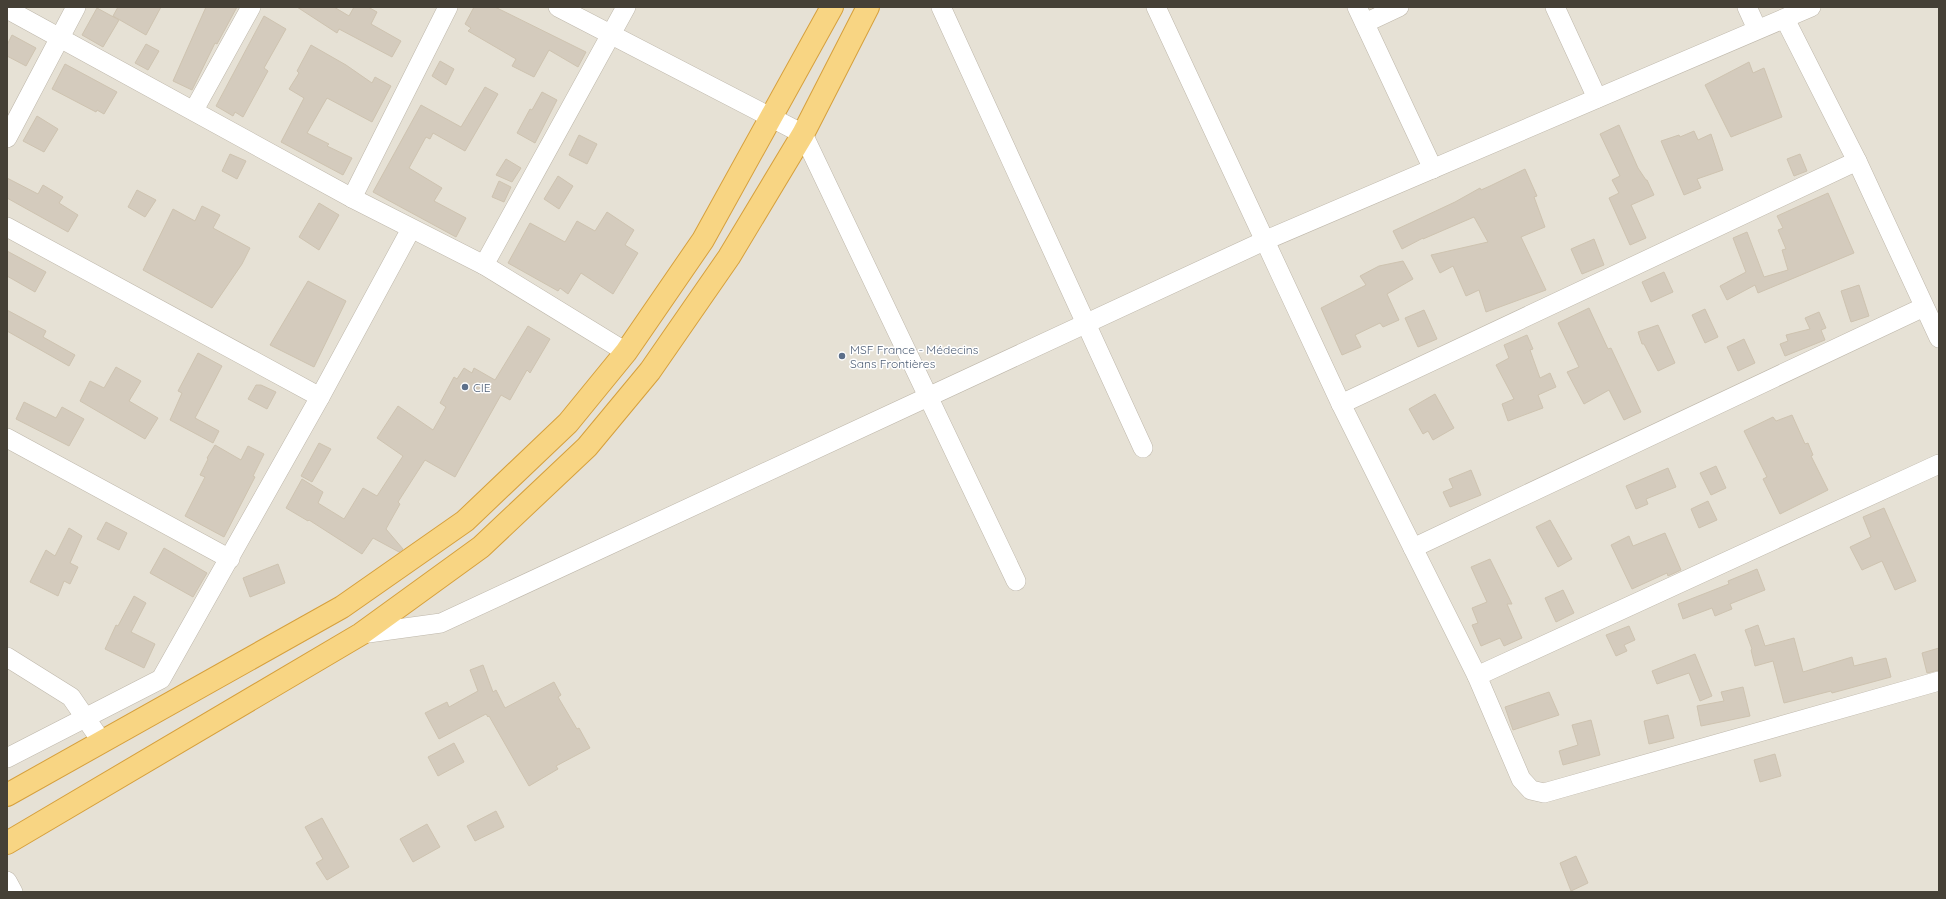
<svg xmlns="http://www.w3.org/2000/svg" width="1946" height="899" font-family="Quicksand,sans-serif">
	<rect width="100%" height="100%" fill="#f3efe7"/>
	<rect fill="#e6e1d5" x="7" y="7" width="1932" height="885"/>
	<g fill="#d4cbbd" stroke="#cec3b0">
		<path d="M118 7H161L146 35 113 16Z"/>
		<path d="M206 7H237L217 44 215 43 192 90 173 81Z"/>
		<path d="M297 7H334L349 16 354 7H368L377 12 371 24 401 41 392 57 339 29 337 33Z"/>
		<path d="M474 7H495L586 52 578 67 549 50 534 77 512 66 516 59 468 31 471 28 465 24Z"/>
		<path d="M97 8 119 20 103 47 82 35Z"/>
		<path d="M264 16 286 29 264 68 268 71 243 117 235 112 233 116 216 106Z"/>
		<path d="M12 35 36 48 26 66 7 56V45Z"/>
		<path d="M146 44 159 51 148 70 135 63Z"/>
		<path d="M311 45 346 65 372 83 375 77 391 86 372 122 327 98 307 133 329 144 327 146 352 158 343 175 281 142 304 98 289 89 299 73 297 71Z"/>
		<path d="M440 61 454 69 446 85 432 76Z"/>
		<path d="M1749 62 1753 73 1764 68 1782 117 1731 137 1705 85Z"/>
		<path d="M65 64 117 92 104 114 97 110 96 112 52 89Z"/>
		<path d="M485 87 498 94 465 151 433 133 430 139 426 137 409 168 442 188 434 201 466 218 456 237 373 192 421 105 461 127Z"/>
		<path d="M542 92 557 100 535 143 517 133 530 109 532 110Z"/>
		<path d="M37 116 58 129 44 152 23 141Z"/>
		<path d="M1619 125 1638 168 1646 180H1647L1654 195 1631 205 1646 238 1630 245 1609 198 1619 193 1612 180 1620 176 1600 134Z"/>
		<path d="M1694 131 1698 140 1711 134 1723 170 1697 179 1701 188 1684 195 1661 141 1679 135 1680 137Z"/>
		<path d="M579 135 597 144 587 164 569 155Z"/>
		<path d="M230 154 246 161 237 179 222 171Z"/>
		<path d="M1800 154 1807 171 1794 176 1787 159Z"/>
		<path d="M506 159 521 168 512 182 496 175Z"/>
		<path d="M1525 169 1537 196 1534 197 1545 227 1521 237 1546 290 1486 312 1479 290 1466 296 1453 266 1440 273 1431 255 1488 242 1474 217 1423 239V238L1402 249 1393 231 1455 202 1480 188 1481 190 1490 186Z"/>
		<path d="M558 176 573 186 559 209 544 199Z"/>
		<path d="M7 178 38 194 43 185 63 197 59 203 78 215 68 232 7 198Z"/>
		<path d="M499 181 511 187 504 202 492 197Z"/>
		<path d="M137 190 156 200 145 217 128 207Z"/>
		<path d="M1828 193 1854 253 1758 293 1755 285 1727 300 1720 286 1746 272 1733 238 1747 232 1764 277 1788 270 1782 250 1786 249 1778 230 1783 228 1777 216Z"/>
		<path d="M319 203 339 215 319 250 299 237Z"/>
		<path d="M202 206 220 215 213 228 250 248 242 264 212 308 143 270 173 209 195 221Z"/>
		<path d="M607 212 634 230 625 245 638 253 613 294 581 273 568 294 560 288 558 291 508 263 530 223 565 242 577 221 595 231Z"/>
		<path d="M1594 239 1604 265 1582 274 1571 249Z"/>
		<path d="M7 251 46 272 35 292 7 276Z"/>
		<path d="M1403 261 1413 279 1387 294 1399 320 1383 327 1380 323 1355 335 1361 347 1342 355 1321 308 1366 285 1360 276 1379 266Z"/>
		<path d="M1664 272 1673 292 1651 302 1642 282Z"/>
		<path d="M308 281 346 301 314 367 270 345Z"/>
		<path d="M1859 285 1869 316 1851 322 1841 291Z"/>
		<path d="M1589 308 1608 349 1611 348 1641 412 1624 420 1609 390 1584 404 1567 372 1579 367 1558 323Z"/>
		<path d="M1705 309 1718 337 1705 343 1692 315Z"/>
		<path d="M7 310 46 331 43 337 75 355 69 366 7 331Z"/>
		<path d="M1424 310 1437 339 1418 347 1405 318Z"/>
		<path d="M1819 312 1826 328 1821 330 1825 340 1785 356 1780 344 1788 341 1786 335 1810 329 1805 318Z"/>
		<path d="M1658 325 1675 363 1658 371 1644 344H1642L1638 332Z"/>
		<path d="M528 326 550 339 530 373 527 370 510 400 501 395 455 477 425 460 398 502 400 504 386 529 403 549 399 552 373 538 362 554 309 520 308 521 286 508 302 479 323 492 318 503 344 519 363 488 377 496 403 456 377 438 398 406 433 430 446 407 440 403 454 377 457 379 464 368 472 373 474 368 495 380Z"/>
		<path d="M1527 335 1533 349 1530 350 1540 378 1550 373 1556 387 1538 395 1543 408 1508 421 1502 404 1514 399 1496 365 1509 358 1504 345Z"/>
		<path d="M1744 339 1755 363 1738 371 1727 347Z"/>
		<path d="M198 353 222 366 195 418 219 431 213 443 170 420 182 393 178 391Z"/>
		<path d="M116 367 141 381 129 401 158 418 145 439 80 401 90 381 104 388Z"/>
		<path d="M256 385H261L276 392 267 409 248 399Z"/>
		<path d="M1435 394 1454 428 1433 440 1428 431 1423 434 1409 409Z"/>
		<path d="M24 402 56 418 62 407 84 419 69 446 16 419Z"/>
		<path d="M1792 415 1805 444 1808 443 1813 455 1811 456 1828 490 1780 514 1763 479 1767 477 1744 431 1773 417 1776 421Z"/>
		<path d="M319 443 331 449 312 482 301 476Z"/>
		<path d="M215 445 241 460 248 446 264 454 253 476 255 477 224 537 185 516 205 477 200 475 208 459 207 458Z"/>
		<path d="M1716 466 1726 488 1711 495 1700 473Z"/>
		<path d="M1668 468 1676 487 1646 499 1648 504 1636 509 1626 486Z"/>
		<path d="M1471 470 1481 495 1450 507 1443 492 1453 488 1449 479Z"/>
		<path d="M1708 501 1717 520 1699 528 1691 509Z"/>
		<path d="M1884 508 1916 581 1895 590 1882 561 1862 570 1850 547 1871 537 1863 517Z"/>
		<path d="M1550 520 1572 559 1558 567 1536 527Z"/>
		<path d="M106 522 127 533 119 550 97 539Z"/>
		<path d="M69 528 82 536 70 563 78 567 70 584 64 581 58 596 30 582 46 550 55 556Z"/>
		<path d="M1665 533 1681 570 1668 576 1667 573 1632 589 1611 545 1629 536 1633 546Z"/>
		<path d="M164 548 207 573 193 597 150 573Z"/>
		<path d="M1490 559 1512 604H1507L1522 638 1504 646 1500 638 1481 646 1472 625 1478 623 1472 608 1487 602 1471 567Z"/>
		<path d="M278 564 285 583 250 597 243 578Z"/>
		<path d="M1757 569 1765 590 1730 604 1732 609 1715 616 1712 608 1683 619 1678 604 1729 584 1728 581Z"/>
		<path d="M1563 590 1574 613 1556 622 1545 598Z"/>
		<path d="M134 596 146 603 131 632 155 644 144 668 105 649 116 625 118 626Z"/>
		<path d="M1758 625 1765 646 1794 638 1803 672 1852 657 1854 666 1886 658 1891 677 1832 693 1831 691 1784 703 1773 661 1755 666 1751 650 1752 649 1745 630Z"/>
		<path d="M1629 626 1635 640 1624 645 1627 651 1616 656 1606 635Z"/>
		<path d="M1939 648V670L1927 673 1922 653Z"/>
		<path d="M1695 654 1712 696 1700 701 1689 673 1657 684 1652 671Z"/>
		<path d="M483 665 493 692 496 690 505 708 554 682 561 695 558 697 577 729 579 728 590 748 556 766 558 769 529 786 489 716 488 717 486 714 439 739 425 713 447 702 449 707 478 691 470 670Z"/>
		<path d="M1743 687 1750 716 1701 726 1697 706 1724 701 1721 692Z"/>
		<path d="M1549 692 1559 715 1513 730 1505 707Z"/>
		<path d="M1668 715 1674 738 1649 744 1644 721Z"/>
		<path d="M1591 720 1600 755 1563 765 1559 751 1578 745 1572 725Z"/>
		<path d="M454 743 464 762 438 776 428 757Z"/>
		<path d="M1775 754 1781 776 1760 782 1754 760Z"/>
		<path d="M496 811 504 827 475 841 467 826Z"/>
		<path d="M322 818 349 867 327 880 316 863 323 859 305 827Z"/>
		<path d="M427 824 440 847 413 862 400 839Z"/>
		<path d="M1576 856 1588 883 1571 891 1560 863Z"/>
	</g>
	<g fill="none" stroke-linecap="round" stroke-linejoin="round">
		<defs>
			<g id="minor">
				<path d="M558 7 803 134 1016 581"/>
				<path d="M941 7 1143 448"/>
				<path d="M1156 7 1341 404 1477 676 1521 779 1531 790 1544 793 1939 681"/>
				<path d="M1357 7 1433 169"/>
				<path d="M1555 7 1597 98"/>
				<path d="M1747 7 1757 29"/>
				<path d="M7 9 352 198 484 265 626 352"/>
				<path d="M1785 19 1857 161 1939 338"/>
				<path d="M1365 23 1399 7"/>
				<path d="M194 110 251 7"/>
				<path d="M7 138 76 7"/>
				<path d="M352 198 448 7"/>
				<path d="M7 227 320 397"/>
				<path d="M484 265 626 7"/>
				<path d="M1341 404 1857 161"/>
				<path d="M7 438 230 559"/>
				<path d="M1413 548 1924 307"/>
				<path d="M361 634 441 623 1266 240 1811 7"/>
				<path d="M7 657 71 697 102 742"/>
				<path d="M1477 676 1939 464"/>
				<path d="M7 758 161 679 320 397 411 229"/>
				<path d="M7 881 13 892"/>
			</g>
			<g id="trunk">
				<path d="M7 795 342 607 465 521 568 423 626 352 703 240 832 7"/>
				<path d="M7 843 361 634 481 547 587 447 650 371 729 257 803 134 868 7"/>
			</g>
		</defs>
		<use href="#minor" stroke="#beb7aa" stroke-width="20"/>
		<use href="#trunk" stroke="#d6a03d" stroke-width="24"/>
		<use href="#minor" stroke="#fff" stroke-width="19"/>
		<use href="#trunk" stroke="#f8d583" stroke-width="22"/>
	</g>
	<g fill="#5c6f8a" stroke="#fff" stroke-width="1.5">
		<circle cx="842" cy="356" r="4"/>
		<circle cx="465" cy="387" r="4"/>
	</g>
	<g text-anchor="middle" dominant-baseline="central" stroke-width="3" stroke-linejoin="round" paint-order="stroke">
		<g font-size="12" fill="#4e5e75" stroke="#fff" text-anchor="start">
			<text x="850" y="349">MSF France - Médecins<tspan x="850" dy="14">Sans Frontières</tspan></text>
			<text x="473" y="387">CIE</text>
		</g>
	</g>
	<rect width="1946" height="899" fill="none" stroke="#454036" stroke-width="16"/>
</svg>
